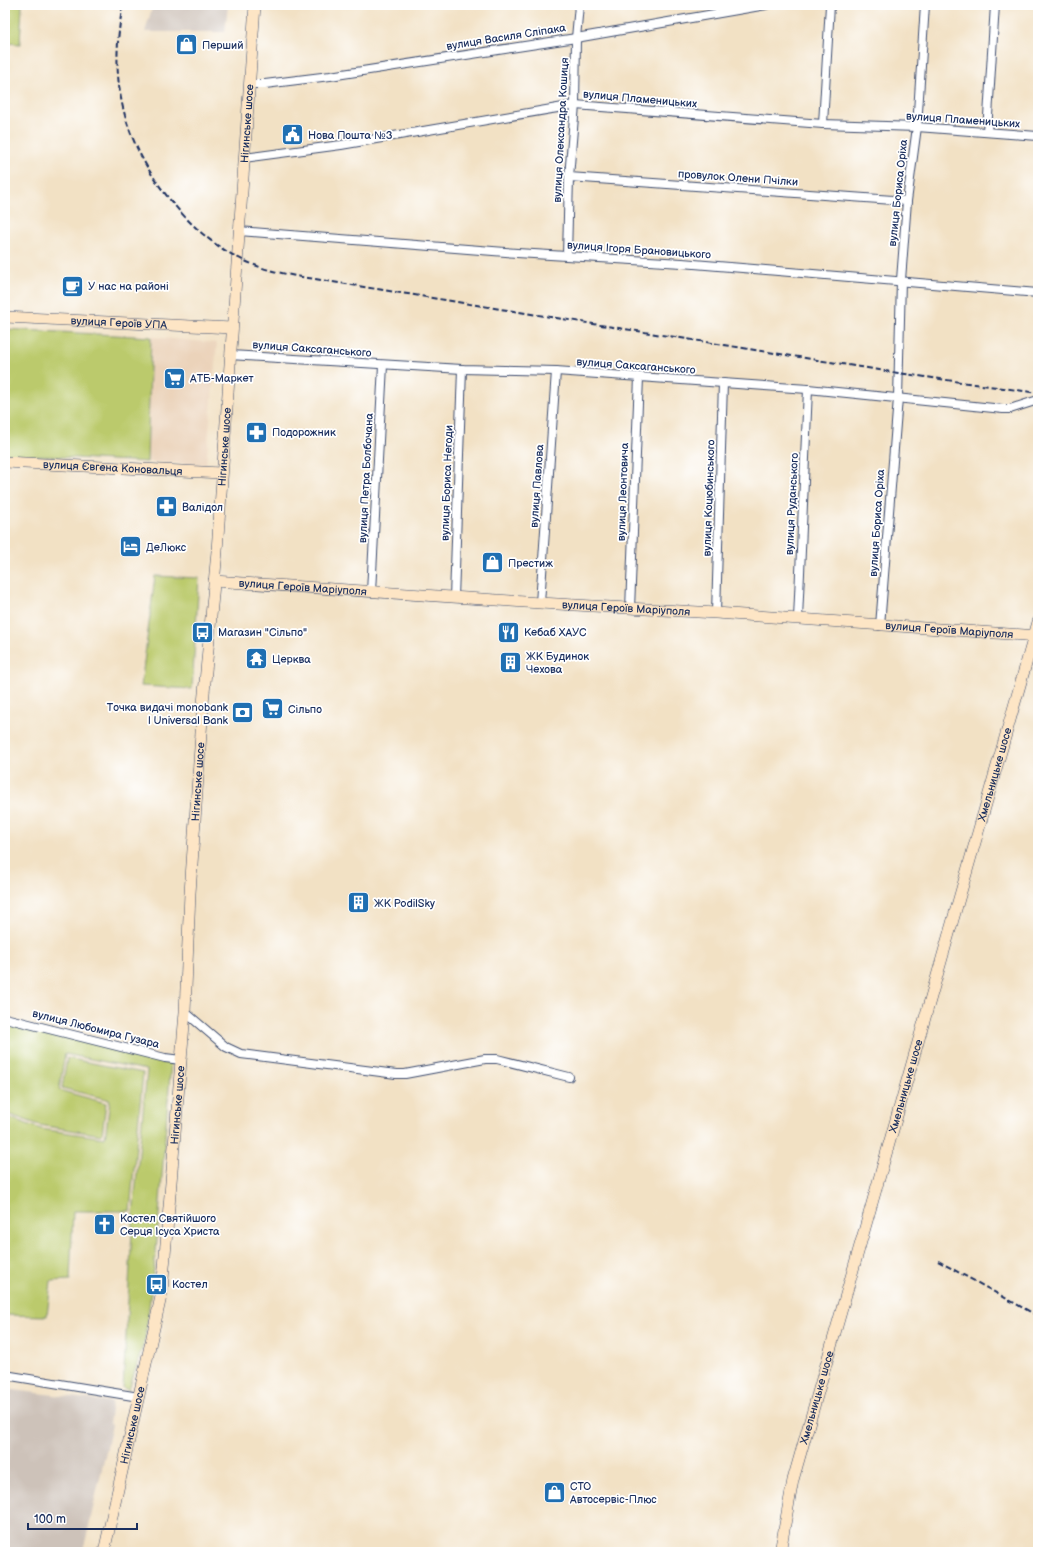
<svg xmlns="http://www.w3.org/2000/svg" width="1043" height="1557" font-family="'Balsamiq Sans',sans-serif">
	<rect width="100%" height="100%" fill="#fff"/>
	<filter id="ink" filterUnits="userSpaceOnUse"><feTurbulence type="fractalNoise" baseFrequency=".025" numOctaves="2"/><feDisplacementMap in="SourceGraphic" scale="8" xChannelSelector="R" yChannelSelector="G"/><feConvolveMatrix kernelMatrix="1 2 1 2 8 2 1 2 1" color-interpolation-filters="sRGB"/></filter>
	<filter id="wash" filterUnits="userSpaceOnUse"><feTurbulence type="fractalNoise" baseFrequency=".012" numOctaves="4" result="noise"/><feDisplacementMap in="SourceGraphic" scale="16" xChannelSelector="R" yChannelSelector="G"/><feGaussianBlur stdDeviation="0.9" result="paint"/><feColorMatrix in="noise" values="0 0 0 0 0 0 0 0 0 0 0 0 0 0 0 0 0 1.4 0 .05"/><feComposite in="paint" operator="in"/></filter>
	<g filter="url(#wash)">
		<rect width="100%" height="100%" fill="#f2e1c4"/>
		<path fill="#ebd3ba" d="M151 337 217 343 206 465 147 462Z"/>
		<g fill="#cdc2b9">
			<path d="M153 5H228L225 32H145Z"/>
			<path d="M5 1389 112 1402 109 1424 112 1425 83 1552H5Z"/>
		</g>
		<g fill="#bbca6c" stroke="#6b7c65">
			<path d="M5 5H22L20 44 5 43Z"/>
			<path d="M5 329 151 337 147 462 5 454Z"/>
			<path d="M155 576 199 578 192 689 141 686Z"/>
			<path d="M5 1021 171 1062 156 1252 145 1339 129 1390 123 1388 133 1214 147 1070 65 1054 59 1090 106 1103 102 1135 39 1125 5 1113Z"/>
			<path d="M67 1058 143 1073 130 1211H73L70 1280 51 1281 47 1316 5 1315V1116L41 1129 105 1138 110 1100 62 1088Z"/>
		</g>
	</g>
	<g filter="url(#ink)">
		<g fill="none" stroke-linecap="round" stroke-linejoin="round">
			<defs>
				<g id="street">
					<path d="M249 84H265L330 76 576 38 766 5"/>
					<path d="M823 124 830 5"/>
					<path d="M987 132 995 5"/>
					<path d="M244 158 341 145 575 105 823 124 917 127 1038 136"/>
					<path d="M569 177 907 201"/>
					<path d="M239 231 517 253 682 263 1038 293"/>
					<path d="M567 256 569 177 575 105 576 38 579 5"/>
					<path d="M230 355 462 369 556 371 723 383 808 389 1003 409H1010L1038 400"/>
					<path d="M371 592 383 365"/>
					<path d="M454 598 462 369"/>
					<path d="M540 603 556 371"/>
					<path d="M630 609 639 377"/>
					<path d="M716 613 723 383"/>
					<path d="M798 619 808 389"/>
					<path d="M880 626 898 398 901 280 907 201 917 127 925 5"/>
					<path d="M185 1012 226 1047 241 1054 396 1074H405L485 1059H497L569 1077"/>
					<path d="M5 1018 165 1058 181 1060"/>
					<path d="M5 1375 139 1397"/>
				</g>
				<g id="secondary">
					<path id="s1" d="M5 317 232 328"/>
					<path id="s2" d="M5 462 221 473"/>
					<path id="s3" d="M214 581 540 603 716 613 1038 636"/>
					<path id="s4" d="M104 1552 162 1292 185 1012 190 893 203 704 217 551 255 5"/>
					<path id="s5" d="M780 1552 793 1480 1038 622"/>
				</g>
			</defs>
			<use href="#street" stroke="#3b4a6d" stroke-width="10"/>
			<use href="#secondary" stroke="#3b4a6d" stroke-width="12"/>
			<use href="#street" stroke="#fff" stroke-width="8"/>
			<use href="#secondary" stroke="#fde5c5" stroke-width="11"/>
			<g stroke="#1b2f5e" stroke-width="2" stroke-dasharray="6 3" stroke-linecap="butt">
				<path d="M123 5C108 81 123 142 171 201 193 228 219 251 252 264 266 270 281 273 296 276L898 373 1038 393"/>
				<path d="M938 1261 1038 1316"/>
			</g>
		</g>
	</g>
	<defs>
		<symbol id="shop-square" viewBox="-11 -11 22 22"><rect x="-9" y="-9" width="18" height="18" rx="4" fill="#1f6fb2" stroke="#fff"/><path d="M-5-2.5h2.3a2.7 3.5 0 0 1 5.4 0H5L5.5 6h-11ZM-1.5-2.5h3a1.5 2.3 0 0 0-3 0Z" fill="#fff"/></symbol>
		<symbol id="civic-square" viewBox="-11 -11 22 22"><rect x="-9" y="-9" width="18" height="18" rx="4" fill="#1f6fb2" stroke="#fff"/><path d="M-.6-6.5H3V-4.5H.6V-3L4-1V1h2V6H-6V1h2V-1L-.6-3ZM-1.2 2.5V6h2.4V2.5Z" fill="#fff"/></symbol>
		<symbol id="cafe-square" viewBox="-11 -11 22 22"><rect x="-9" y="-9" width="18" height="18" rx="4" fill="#1f6fb2" stroke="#fff"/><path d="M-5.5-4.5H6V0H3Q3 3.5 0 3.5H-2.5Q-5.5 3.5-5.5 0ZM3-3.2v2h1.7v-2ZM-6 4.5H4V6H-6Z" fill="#fff"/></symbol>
		<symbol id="supermarket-square" viewBox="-11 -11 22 22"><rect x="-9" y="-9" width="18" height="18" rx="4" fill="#1f6fb2" stroke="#fff"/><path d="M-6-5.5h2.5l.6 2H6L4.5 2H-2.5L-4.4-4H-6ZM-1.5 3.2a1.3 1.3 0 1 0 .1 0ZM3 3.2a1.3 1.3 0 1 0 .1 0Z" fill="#fff"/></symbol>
		<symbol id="pharmacy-square" viewBox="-11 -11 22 22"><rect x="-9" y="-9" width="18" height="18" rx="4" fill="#1f6fb2" stroke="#fff"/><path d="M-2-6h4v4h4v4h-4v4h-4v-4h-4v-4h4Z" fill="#fff"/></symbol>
		<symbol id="hotel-square" viewBox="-11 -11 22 22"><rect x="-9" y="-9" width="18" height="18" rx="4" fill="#1f6fb2" stroke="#fff"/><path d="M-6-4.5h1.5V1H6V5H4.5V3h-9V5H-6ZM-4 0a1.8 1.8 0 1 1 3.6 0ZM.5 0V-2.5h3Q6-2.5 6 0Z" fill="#fff"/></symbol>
		<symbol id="bus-square" viewBox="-11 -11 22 22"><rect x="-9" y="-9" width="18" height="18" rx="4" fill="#1f6fb2" stroke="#fff"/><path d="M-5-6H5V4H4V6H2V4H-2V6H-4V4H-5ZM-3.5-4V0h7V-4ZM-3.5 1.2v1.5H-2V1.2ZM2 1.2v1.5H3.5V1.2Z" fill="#fff"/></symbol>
		<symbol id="restaurant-square" viewBox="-11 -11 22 22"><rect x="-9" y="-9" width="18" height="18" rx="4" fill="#1f6fb2" stroke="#fff"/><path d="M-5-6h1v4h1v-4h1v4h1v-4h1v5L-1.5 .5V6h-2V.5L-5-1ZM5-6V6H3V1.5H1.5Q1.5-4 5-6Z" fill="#fff"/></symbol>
		<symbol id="temple-square" viewBox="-11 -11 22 22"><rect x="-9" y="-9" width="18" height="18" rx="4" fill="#1f6fb2" stroke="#fff"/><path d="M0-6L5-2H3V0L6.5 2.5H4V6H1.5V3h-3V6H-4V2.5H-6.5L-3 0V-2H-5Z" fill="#fff"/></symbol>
		<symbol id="building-square" viewBox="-11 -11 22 22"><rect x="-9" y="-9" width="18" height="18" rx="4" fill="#1f6fb2" stroke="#fff"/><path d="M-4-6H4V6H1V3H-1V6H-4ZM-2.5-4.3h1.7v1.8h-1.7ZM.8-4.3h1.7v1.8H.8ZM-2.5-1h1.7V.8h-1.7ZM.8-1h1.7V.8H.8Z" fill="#fff"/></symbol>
		<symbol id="bank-square" viewBox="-11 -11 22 22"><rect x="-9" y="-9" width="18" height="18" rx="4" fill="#1f6fb2" stroke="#fff"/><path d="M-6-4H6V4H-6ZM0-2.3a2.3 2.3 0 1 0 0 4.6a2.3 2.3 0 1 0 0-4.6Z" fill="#fff"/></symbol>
		<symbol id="church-square" viewBox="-11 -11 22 22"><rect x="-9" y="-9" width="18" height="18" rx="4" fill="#1f6fb2" stroke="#fff"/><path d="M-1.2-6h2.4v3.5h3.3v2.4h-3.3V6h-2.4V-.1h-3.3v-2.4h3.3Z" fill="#fff"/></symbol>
	</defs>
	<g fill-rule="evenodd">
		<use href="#shop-square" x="174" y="32" width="25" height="25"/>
		<use href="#civic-square" x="280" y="122" width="25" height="25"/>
		<use href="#cafe-square" x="60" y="274" width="25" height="25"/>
		<use href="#supermarket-square" x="162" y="366" width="25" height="25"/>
		<use href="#pharmacy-square" x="244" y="420" width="25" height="25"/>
		<use href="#pharmacy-square" x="154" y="494" width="25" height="25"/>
		<use href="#hotel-square" x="118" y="534" width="25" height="25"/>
		<use href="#shop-square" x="480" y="550" width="25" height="25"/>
		<use href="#bus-square" x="190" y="620" width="25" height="25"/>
		<use href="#restaurant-square" x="496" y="620" width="25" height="25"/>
		<use href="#temple-square" x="244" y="646" width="25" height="25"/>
		<use href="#building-square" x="498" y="650" width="25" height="25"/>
		<use href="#supermarket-square" x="260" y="696" width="25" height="25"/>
		<use href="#bank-square" x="230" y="700" width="25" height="25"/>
		<use href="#building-square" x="346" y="890" width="25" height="25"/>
		<use href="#church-square" x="92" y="1212" width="25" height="25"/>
		<use href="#bus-square" x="144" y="1272" width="25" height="25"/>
		<use href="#shop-square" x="542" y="1480" width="25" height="25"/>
	</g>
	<g text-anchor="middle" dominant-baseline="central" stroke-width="3.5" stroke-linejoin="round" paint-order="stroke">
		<g font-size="11" fill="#1b2f5e" stroke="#fff">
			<text transform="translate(506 37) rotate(-9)">вулиця Василя Сліпака</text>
			<text transform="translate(640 99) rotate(5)">вулиця Пламеницьких</text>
			<text transform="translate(963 120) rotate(4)">вулиця Пламеницьких</text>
			<text stroke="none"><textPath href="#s4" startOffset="1438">Нігинське шосе</textPath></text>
			<text transform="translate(561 130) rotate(-87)">вулиця Олександра Кошиця</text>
			<text transform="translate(738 178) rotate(4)">провулок Олени Пчілки</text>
			<text transform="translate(898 193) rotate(-84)">вулиця Бориса Оріха</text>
			<text transform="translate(639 250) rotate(4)">вулиця Ігоря Брановицького</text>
			<text stroke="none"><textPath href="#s1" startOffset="114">вулиця Героїв УПА</textPath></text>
			<text transform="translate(312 349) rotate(4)">вулиця Саксаганського</text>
			<text transform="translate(636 366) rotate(4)">вулиця Саксаганського</text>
			<text stroke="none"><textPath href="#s4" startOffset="1114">Нігинське шосе</textPath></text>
			<text stroke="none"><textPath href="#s2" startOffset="108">вулиця Євгена Коновальця</textPath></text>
			<text transform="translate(366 478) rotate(-87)">вулиця Петра Болбочана</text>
			<text transform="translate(447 483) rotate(-88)">вулиця Бориса Негоди</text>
			<text transform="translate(537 486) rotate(-86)">вулиця Павлова</text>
			<text transform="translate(623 492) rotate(-88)">вулиця Леонтовича</text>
			<text transform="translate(709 498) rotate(-88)">вулиця Коцюбинського</text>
			<text transform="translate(792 504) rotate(-87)">вулиця Руданського</text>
			<text transform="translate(877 523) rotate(-86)">вулиця Бориса Оріха</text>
			<text stroke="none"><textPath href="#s3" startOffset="89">вулиця Героїв Маріуполя</textPath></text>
			<text stroke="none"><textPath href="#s3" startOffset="413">вулиця Героїв Маріуполя</textPath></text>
			<text stroke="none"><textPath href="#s3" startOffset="737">вулиця Героїв Маріуполя</textPath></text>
			<text stroke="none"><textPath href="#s5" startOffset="807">Хмельницьке шосе</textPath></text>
			<text stroke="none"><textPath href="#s4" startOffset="778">Нігинське шосе</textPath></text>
			<text transform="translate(96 1029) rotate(14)">вулиця Любомира Гузара</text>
			<text stroke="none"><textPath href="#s5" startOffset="483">Хмельницьке шосе</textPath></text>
			<text stroke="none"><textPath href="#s4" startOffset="454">Нігинське шосе</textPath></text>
			<text stroke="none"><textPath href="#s5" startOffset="159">Хмельницьке шосе</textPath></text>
			<text stroke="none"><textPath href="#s4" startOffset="130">Нігинське шосе</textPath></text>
		</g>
		<g font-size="11" fill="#1b2f5e" stroke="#fff" text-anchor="start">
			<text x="202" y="45">Перший</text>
			<text x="308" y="135">Нова Пошта №3</text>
			<text x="88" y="286">У нас на районі</text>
			<text x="190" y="378">АТБ-Маркет</text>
			<text x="272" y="432">Подорожник</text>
			<text x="182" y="507">Валідол</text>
			<text x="146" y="547">ДеЛюкс</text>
			<text x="508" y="563">Престиж</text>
			<text x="218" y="632">Магазин "Сільпо"</text>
			<text x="524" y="632">Кебаб ХАУС</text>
			<text x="526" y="656">ЖК Будинок<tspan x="526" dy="13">Чехова</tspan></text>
			<text x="272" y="659">Церква</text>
			<text x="228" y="707" text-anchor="end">Точка видачі monobank<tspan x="228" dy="13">| Universal Bank</tspan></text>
			<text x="288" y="709">Сільпо</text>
			<text x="374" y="903">ЖК PodilSky</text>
			<text x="120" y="1218">Костел Святійшого<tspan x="120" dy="13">Серця Ісуса Христа</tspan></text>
			<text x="172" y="1284">Костел</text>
			<text x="570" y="1486">СТО<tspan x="570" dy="13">Автосервіс-Плюс</tspan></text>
		</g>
	</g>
	<rect width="1043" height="1557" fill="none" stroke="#fff" stroke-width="20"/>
	<path d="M28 1523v6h109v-6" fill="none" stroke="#1b2f5e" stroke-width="2"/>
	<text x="34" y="1523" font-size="12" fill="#1b2f5e" stroke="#ffffff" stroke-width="3" paint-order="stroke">100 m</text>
</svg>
